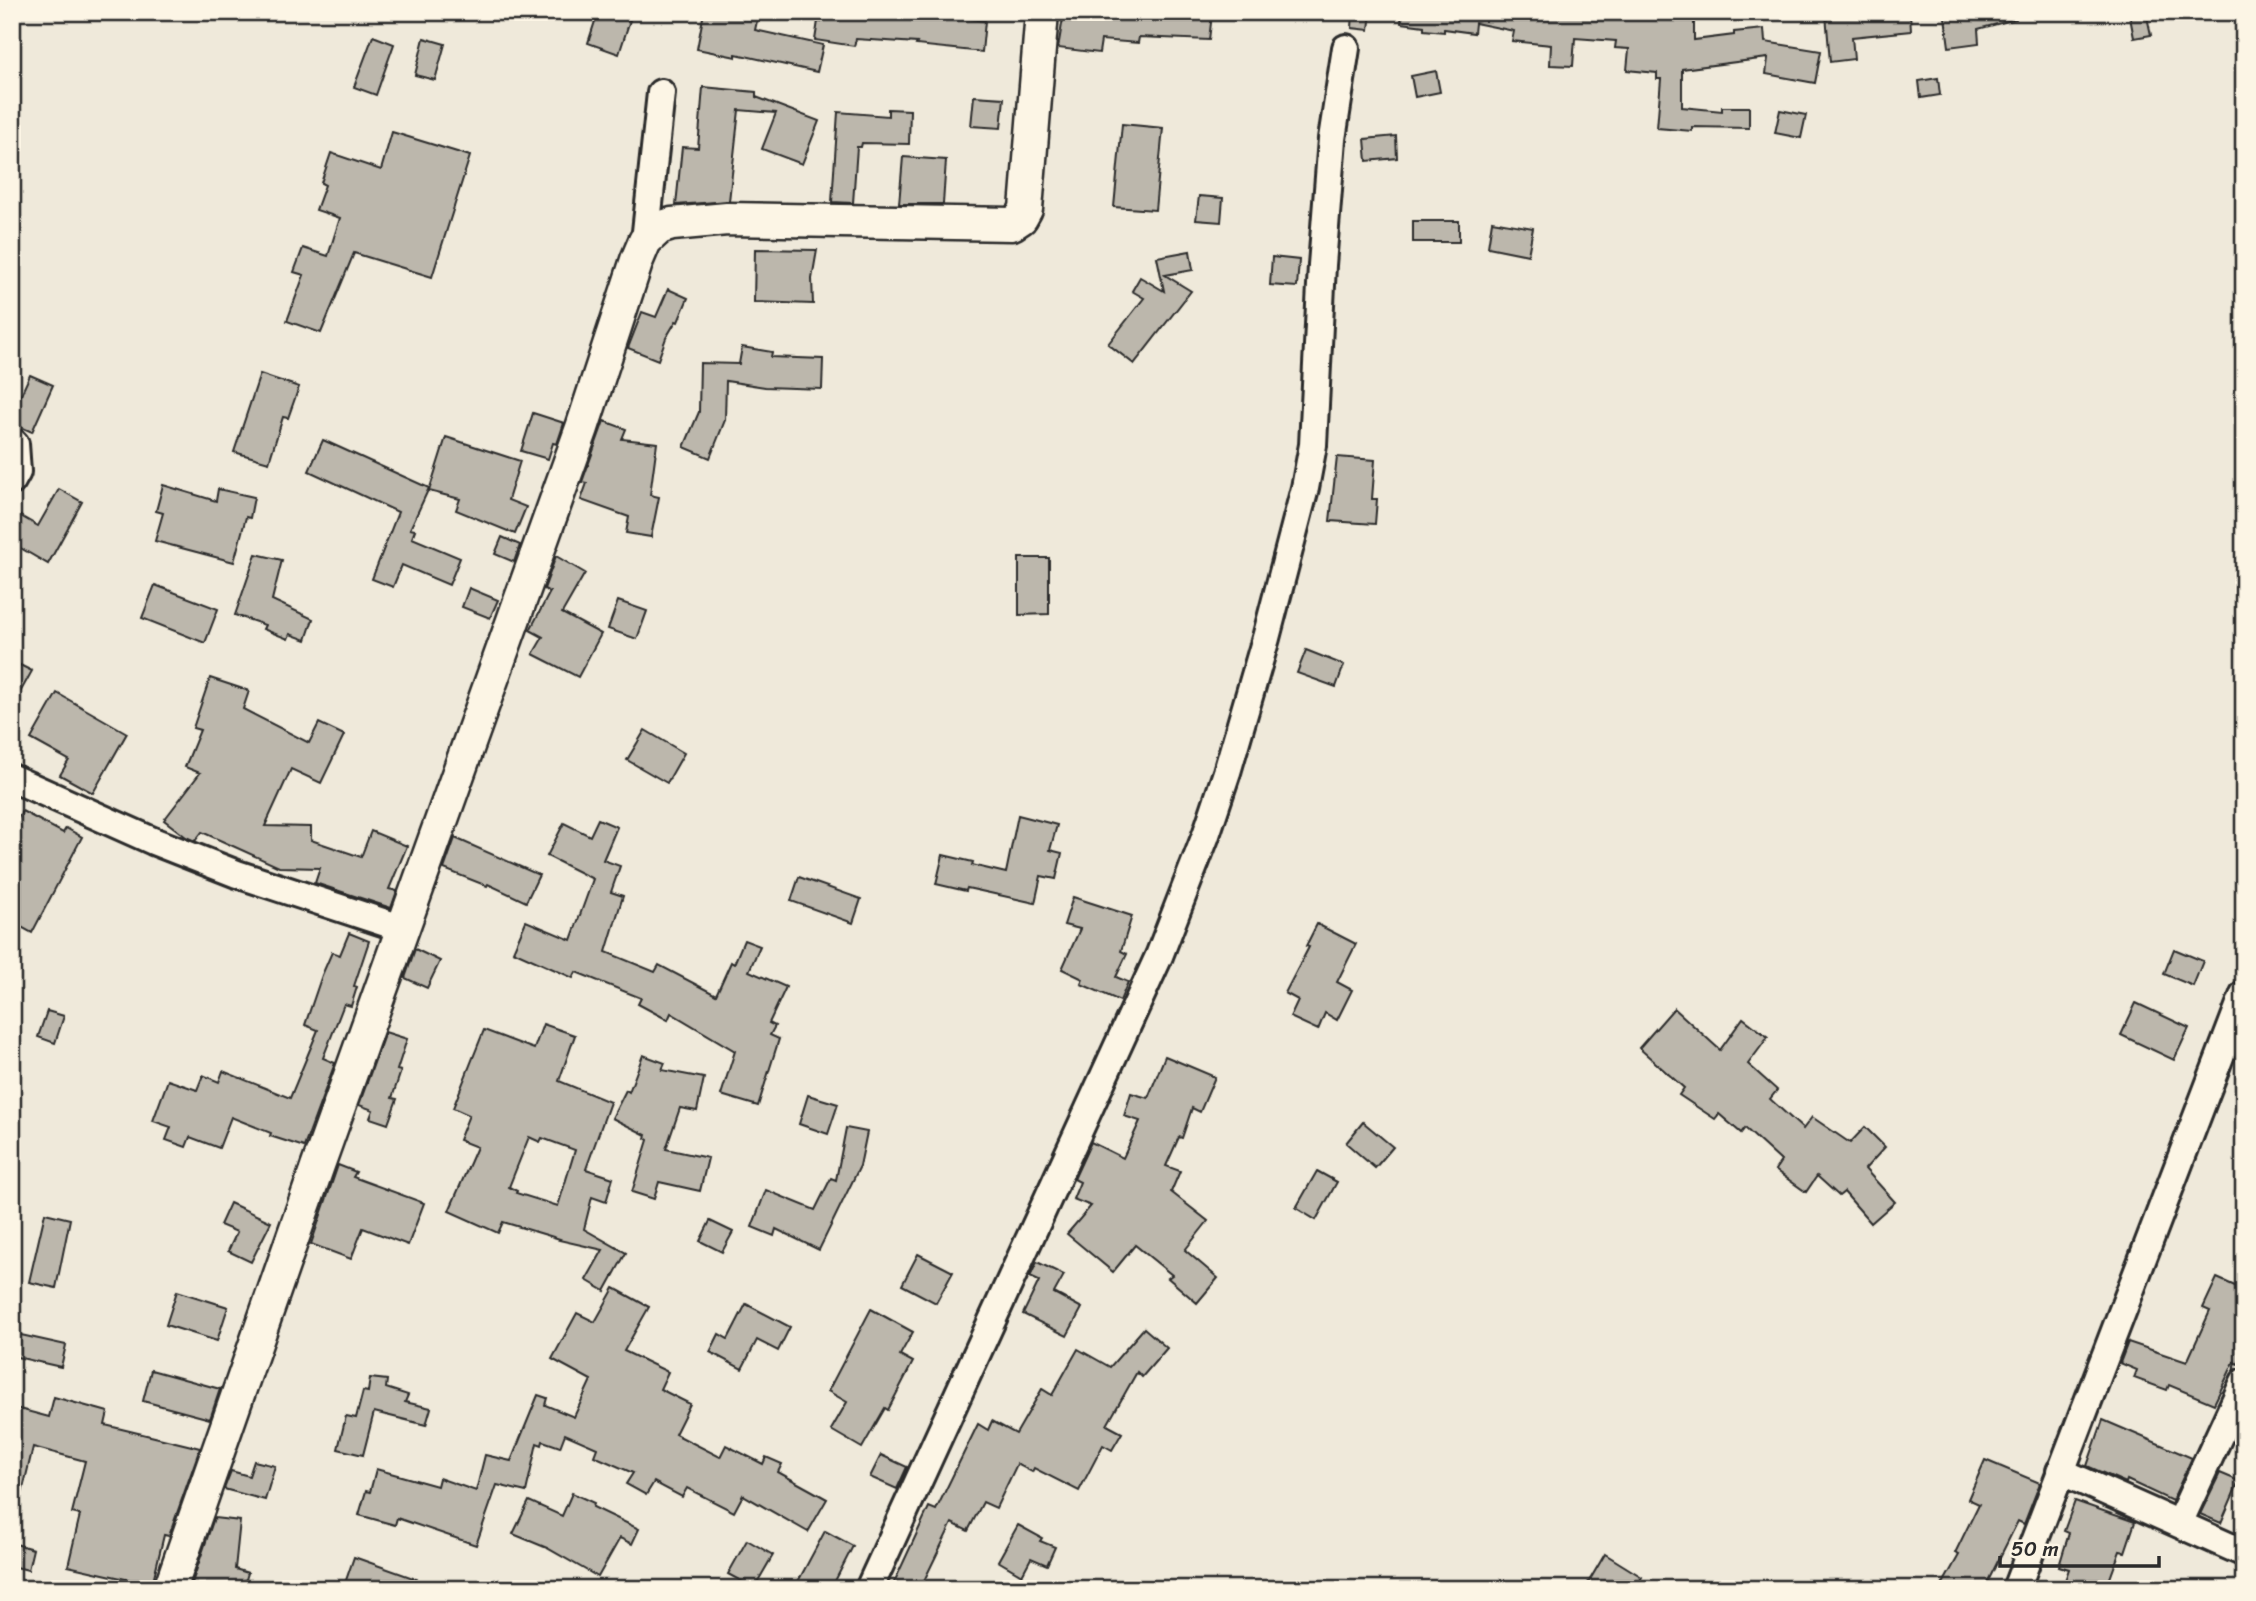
<svg xmlns="http://www.w3.org/2000/svg" width="2256" height="1601" font-family="Sriracha,sans-serif">
	<rect width="100%" height="100%" fill="#efe9da"/>
	<filter id="ink" filterUnits="userSpaceOnUse"><feTurbulence type="fractalNoise" baseFrequency=".0143" numOctaves="2"/><feDisplacementMap in="SourceGraphic" scale="14" xChannelSelector="R" yChannelSelector="G"/><feConvolveMatrix kernelMatrix="1 2 1 2 8 2 1 2 1" color-interpolation-filters="sRGB"/></filter>
	<g filter="url(#ink)">
		<g fill="#bcb7ac" stroke="#2b2b2b" stroke-width="2" fill-rule="evenodd">
			<path d="M598 12H608L630 20 619 54 588 43Z"/>
			<path d="M704 12H759L755 30 823 45 817 72 736 54V57L697 49Z"/>
			<path d="M823 12H918L985 21 982 52 916 45 917 43 856 39 854 46 815 40 818 21 821 22Z"/>
			<path d="M1064 12 1212 14 1209 40 1139 37 1138 43 1101 40 1099 53 1058 48Z"/>
			<path d="M1353 12H1371L1369 30 1352 28Z"/>
			<path d="M1402 12H1694V40L1734 35V32L1764 29 1765 42 1821 51 1815 83 1766 74 1768 58 1682 69V107L1722 111V107H1749V128L1692 127V131L1657 128 1661 79H1657V73L1627 70 1629 49 1615 48 1616 41 1575 38 1573 66 1550 65 1551 45 1512 41 1514 31 1475 23 1474 33 1444 29V32L1424 30V26L1401 23Z"/>
			<path d="M1838 12H1875V15L1910 12 1911 31 1852 37 1854 59 1830 62 1826 14Z"/>
			<path d="M1986 12H2015L2016 19 1978 29 1979 43 1949 47 1945 17Z"/>
			<path d="M2129 12H2146L2151 35 2134 38Z"/>
			<path d="M373 36 394 44 376 95 354 87Z"/>
			<path d="M424 38 445 44 435 80 415 75Z"/>
			<path d="M1436 71 1440 92 1415 97 1411 76Z"/>
			<path d="M1938 78 1940 95 1921 98 1919 81Z"/>
			<path d="M703 87 756 92V97L819 121 802 164 762 149 776 113 739 110 729 201 676 205 682 147 698 148Z"/>
			<path d="M974 96 1004 98 1001 128 971 126Z"/>
			<path d="M888 109 910 110 909 144 862 143 861 147H857L853 203 832 202 838 112 888 116Z"/>
			<path d="M1780 110 1806 115 1801 138 1775 133Z"/>
			<path d="M1122 124 1163 128 1155 210 1114 207Z"/>
			<path d="M392 132 470 156 432 277 354 253 321 333 287 321 304 275 294 272 303 248 328 256 340 218 316 210 325 185 321 183 331 153 381 170Z"/>
			<path d="M1396 136 1397 158 1367 161 1365 139Z"/>
			<path d="M903 157 946 160 943 204H899Z"/>
			<path d="M1199 196 1223 198 1221 222 1196 220Z"/>
			<rect x="1413" y="221" width="46" height="21"/>
			<path d="M1492 221 1533 228 1528 255 1488 247Z"/>
			<path d="M755 249 817 250 812 279 813 304 754 302Z"/>
			<path d="M1190 251 1193 270 1165 275 1191 291 1134 364 1108 344 1144 298 1132 291 1140 277 1164 291 1157 257Z"/>
			<path d="M1272 257 1299 260 1297 287 1270 285Z"/>
			<path d="M668 289 688 298 678 322 676 321 666 338 658 360 628 348 642 312 656 317Z"/>
			<path d="M742 347 772 352 771 357 823 359 822 389 765 387 726 381 725 420 710 458 684 447 699 412 700 363 739 364Z"/>
			<path d="M260 374 299 387 288 418 283 417 269 462 234 452Z"/>
			<path d="M30 375 53 385 32 432 12 423V414Z"/>
			<path d="M533 413 564 423 557 444 553 443 548 459 521 451Z"/>
			<path d="M604 421 626 429 622 439 657 443 650 495 659 497 651 537 626 533 629 517 581 500 587 483 582 482Z"/>
			<path d="M446 437 520 461 508 500 526 507 515 534 456 510 460 499 429 491Z"/>
			<path d="M323 440 429 488 410 529 415 530 412 538 460 558 449 585 402 565 393 587 372 579 398 512 309 471Z"/>
			<path d="M1337 457 1375 460 1372 499H1377L1375 524 1330 521Z"/>
			<path d="M163 485 216 501 218 489 254 497 250 518 246 517 234 562 155 541 163 513 156 511Z"/>
			<path d="M59 489 82 502 48 564 12 543V523L17 514 38 526Z"/>
			<path d="M502 537 520 545 514 562 495 554Z"/>
			<path d="M256 554 282 560 272 600 313 619 306 640 290 634 288 639 263 629 265 625 235 615Z"/>
			<path d="M556 556 585 573 562 613 601 634 578 677 533 654 543 637 530 630 550 592 544 589Z"/>
			<path d="M1019 558H1049V614L1019 615Z"/>
			<path d="M155 585 218 609 205 643 142 618Z"/>
			<path d="M469 588 498 600 490 618 462 607Z"/>
			<path d="M618 601 647 611 637 639 608 629Z"/>
			<path d="M1306 650 1344 665 1336 687 1297 673Z"/>
			<path d="M12 661 32 671 12 707Z"/>
			<path d="M210 678 249 691 243 709 309 743 319 723 344 735 321 783 291 769 265 826 311 827V840L361 857 371 831 407 846 389 889 397 891 391 908 315 883 320 868 279 867 202 832 195 841 186 837 164 820 200 773 185 767 200 730 193 728Z"/>
			<path d="M57 693 127 733 93 793 60 775 69 760 31 739Z"/>
			<path d="M645 730 684 753 667 783 627 760Z"/>
			<path d="M22 811 63 833 66 828 82 837 32 933 12 922V829Z"/>
			<path d="M1018 815 1057 825 1050 850 1062 853 1056 879 1041 876 1035 903 967 888 966 891 936 884 943 855 973 862 972 865 1006 873Z"/>
			<path d="M598 819 617 827 603 860 620 866 611 892 623 896 606 952 655 972 659 965 716 995 731 962 734 964 744 940 760 946 749 971 786 987 769 1023 775 1026 770 1035 779 1039 758 1106 721 1095 735 1051 671 1013 668 1020 638 1004 641 998 576 972 573 978 513 951 526 921 571 940 593 879 547 856 564 823 590 836Z"/>
			<path d="M455 838 539 875 526 902 488 884 487 886 444 869Z"/>
			<path d="M799 877 861 899 853 923 791 901Z"/>
			<path d="M1073 897 1132 916 1121 951 1127 954 1116 977 1128 982 1120 1001 1081 984 1083 979 1062 969 1080 929 1064 925Z"/>
			<path d="M1317 924 1356 944 1337 982 1352 990 1337 1020 1325 1013 1318 1030 1290 1017 1298 1000 1285 993 1309 947 1306 946Z"/>
			<path d="M349 933 369 941 354 986 357 987 351 1006 344 1004 323 1058 335 1063 304 1147 270 1136 271 1133 231 1117 219 1148 190 1137 186 1147 166 1140 171 1127 153 1121 168 1080 197 1090 203 1075 219 1082 223 1071 290 1098 318 1030 305 1025 322 975 332 952 340 955Z"/>
			<path d="M415 949 440 961 427 988 405 978Z"/>
			<path d="M2174 949 2203 961 2193 986 2164 974Z"/>
			<path d="M2136 1003 2189 1028 2174 1060 2121 1035Z"/>
			<path d="M1674 1008 1720 1050 1743 1018 1768 1037 1748 1064 1777 1090 1770 1099 1803 1129 1812 1117 1850 1143 1865 1127 1885 1147 1865 1169 1895 1202 1871 1223 1844 1192 1839 1196 1817 1176 1806 1192 1775 1170 1781 1161 1745 1128 1741 1133 1719 1114 1715 1119 1679 1095 1684 1088 1639 1048Z"/>
			<path d="M47 1011 64 1016 55 1043 38 1037Z"/>
			<path d="M543 1024 575 1035 559 1081 610 1102 586 1169 613 1178 606 1202 592 1197 584 1229 626 1253 605 1291 586 1280 603 1250 559 1240 560 1239 503 1222 498 1233 449 1211 477 1147 459 1140 469 1115 453 1108 484 1030 534 1049ZM529 1137 540 1142 542 1138 575 1150 558 1206 516 1193 517 1191 509 1187Z"/>
			<path d="M385 1032 407 1039 397 1070 401 1071 392 1098 397 1099 388 1124 370 1118 373 1110 359 1105Z"/>
			<path d="M643 1055 665 1063 662 1070 704 1078 697 1111 680 1108 666 1149 708 1158 700 1191 659 1182 654 1199 632 1192 648 1140 645 1138 646 1135 612 1118 626 1090 629 1092Z"/>
			<path d="M1165 1056 1215 1077 1200 1112 1192 1108 1182 1138 1179 1137 1166 1166 1180 1171 1171 1192 1208 1221 1185 1250 1218 1278 1197 1303 1168 1278 1172 1275 1135 1245 1113 1272 1067 1234 1091 1206 1073 1199 1080 1182 1074 1179 1091 1142 1123 1158 1140 1121 1124 1116 1131 1093 1148 1098Z"/>
			<path d="M808 1095 838 1104 828 1134 799 1124Z"/>
			<path d="M1363 1122 1393 1147 1375 1168 1346 1143Z"/>
			<path d="M846 1128 867 1132 860 1166 819 1250 776 1229 774 1236 752 1227 766 1190 815 1210 831 1178 836 1180Z"/>
			<path d="M338 1165 356 1172 353 1177 424 1203 408 1245 363 1228 351 1259 311 1244Z"/>
			<path d="M1317 1171 1337 1182 1316 1220 1296 1208Z"/>
			<path d="M230 1203 271 1222 251 1262 228 1251 237 1232 220 1225Z"/>
			<path d="M45 1213 70 1219 56 1288 29 1282Z"/>
			<path d="M710 1221 733 1232 722 1252 700 1241Z"/>
			<path d="M918 1254 953 1272 936 1303 902 1285Z"/>
			<path d="M1037 1262 1064 1275 1054 1293 1082 1308 1067 1336 1023 1314 1039 1281 1030 1277Z"/>
			<path d="M2217 1278 2244 1290V1352L2238 1364 2234 1362 2214 1404 2169 1385 2167 1390 2134 1378 2137 1370 2120 1363 2128 1342 2187 1362 2210 1311 2203 1308Z"/>
			<path d="M614 1288 649 1307 624 1351 668 1372 660 1389 690 1404 675 1434 720 1457 726 1445 763 1464 766 1457 782 1464 778 1472 827 1499 808 1532 743 1495 734 1512 687 1488 682 1497 654 1482 646 1495 626 1484 633 1473 594 1456 597 1448 565 1434 560 1447 543 1441 542 1445 537 1443 526 1492 497 1485 476 1545 397 1518 395 1525 359 1515 366 1491 370 1492 376 1469 437 1486 439 1478 476 1491 485 1455 511 1461 538 1395 547 1398 545 1405 574 1417 591 1380 552 1359 577 1313 595 1322Z"/>
			<path d="M177 1291 228 1307 217 1341 166 1325Z"/>
			<path d="M746 1304 790 1327 778 1351 757 1340 742 1369 710 1352 719 1334 728 1339Z"/>
			<path d="M871 1309 913 1332 900 1355 913 1362 888 1410 885 1408 862 1448 831 1430 847 1402 828 1391Z"/>
			<path d="M1144 1328 1167 1348 1142 1377 1137 1372 1107 1425 1122 1433 1112 1450 1103 1445 1079 1491 1034 1468 1032 1472 1017 1464 996 1508 983 1502 968 1531 952 1523 920 1589H891L929 1507 936 1510 978 1424 988 1430 992 1421 1016 1434 1042 1389 1052 1395 1078 1349 1110 1367Z"/>
			<path d="M12 1333 66 1345 61 1367 12 1356Z"/>
			<path d="M151 1370 220 1389 210 1419 143 1401Z"/>
			<path d="M370 1378 387 1380 386 1388 408 1395 405 1402 431 1408 426 1425 374 1412 363 1455 338 1449 346 1416 356 1418 363 1391 368 1392Z"/>
			<path d="M54 1397 108 1412 105 1425 200 1448 169 1536 164 1535 152 1585 68 1566 80 1515 72 1513 85 1461 33 1447 19 1506 12 1505V1407L49 1417Z"/>
			<path d="M2103 1420 2192 1458 2172 1501 2127 1480 2126 1483 2087 1466Z"/>
			<path d="M881 1455 907 1467 897 1489 870 1477Z"/>
			<path d="M1985 1460 2040 1483 2024 1524 2018 1521 1984 1589H1940L1959 1555 1955 1553 1979 1504 1968 1499Z"/>
			<path d="M254 1461 275 1466 265 1500 224 1489 231 1471 249 1476Z"/>
			<path d="M2220 1473 2239 1481 2221 1523 2200 1514Z"/>
			<path d="M572 1493 594 1503 593 1507 639 1529 632 1544 620 1538 598 1577 547 1548 513 1534 529 1501 562 1516Z"/>
			<path d="M2075 1501 2135 1522 2125 1552 2120 1551 2106 1589H2062L2069 1569 2059 1566 2069 1533 2064 1531Z"/>
			<path d="M214 1518 240 1521 235 1569 248 1573 243 1589H190Z"/>
			<path d="M1018 1525 1042 1538 1040 1541 1055 1547 1047 1565 1031 1558 1022 1575 998 1561Z"/>
			<path d="M825 1531 853 1546 831 1589H794Z"/>
			<path d="M747 1540 773 1555 754 1588 728 1574Z"/>
			<path d="M12 1543 33 1549 28 1570 12 1566Z"/>
			<path d="M1605 1554 1642 1577 1635 1589H1597L1588 1583Z"/>
			<path d="M354 1557 436 1586 435 1589H343Z"/>
		</g>
		<g fill="none" stroke-linecap="round" stroke-linejoin="round">
			<defs>
				<g id="minor">
					<path d="M645 241 661 93"/>
					<path d="M12 441 15 444 17 472 12 481"/>
					<path d="M12 778 153 841 237 874 404 929"/>
					<path d="M2060 1471 2244 1553"/>
					<path d="M2179 1523 2244 1382"/>
					<path d="M869 1589 1159 956 1206 835 1227 772 1266 638 1305 488 1313 445 1322 265 1332 139 1346 48"/>
					<path d="M2016 1589 2244 994"/>
				</g>
				<path id="tertiary" d="M170 1589 317 1168 582 428 637 260 645 241 659 228 672 224 727 219 1012 224 1021 218 1026 209 1042 12"/>
			</defs>
			<use href="#minor" stroke="#2b2b2b" stroke-width="32"/>
			<use href="#tertiary" stroke="#2b2b2b" stroke-width="37"/>
			<use href="#minor" stroke="#fcf5e5" stroke-width="26"/>
			<use href="#tertiary" stroke="#fcf5e5" stroke-width="32"/>
		</g>
	</g>
	<rect width="2256" height="1601" fill="none" stroke="#fcf5e5" stroke-width="42"/>
	<rect x="21" y="21" width="2214" height="1559" fill="none" stroke="#2b2b2b" stroke-width="2.5" filter="url(#ink)"/>
	<path d="M2000 1556v10h159v-10" fill="none" stroke="#2b2b2b" stroke-width="3.5"/>
	<text x="2011" y="1556" font-size="21" fill="#2b2b2b" stroke="#fcf5e5" stroke-width="5" paint-order="stroke">50 m</text>
</svg>
